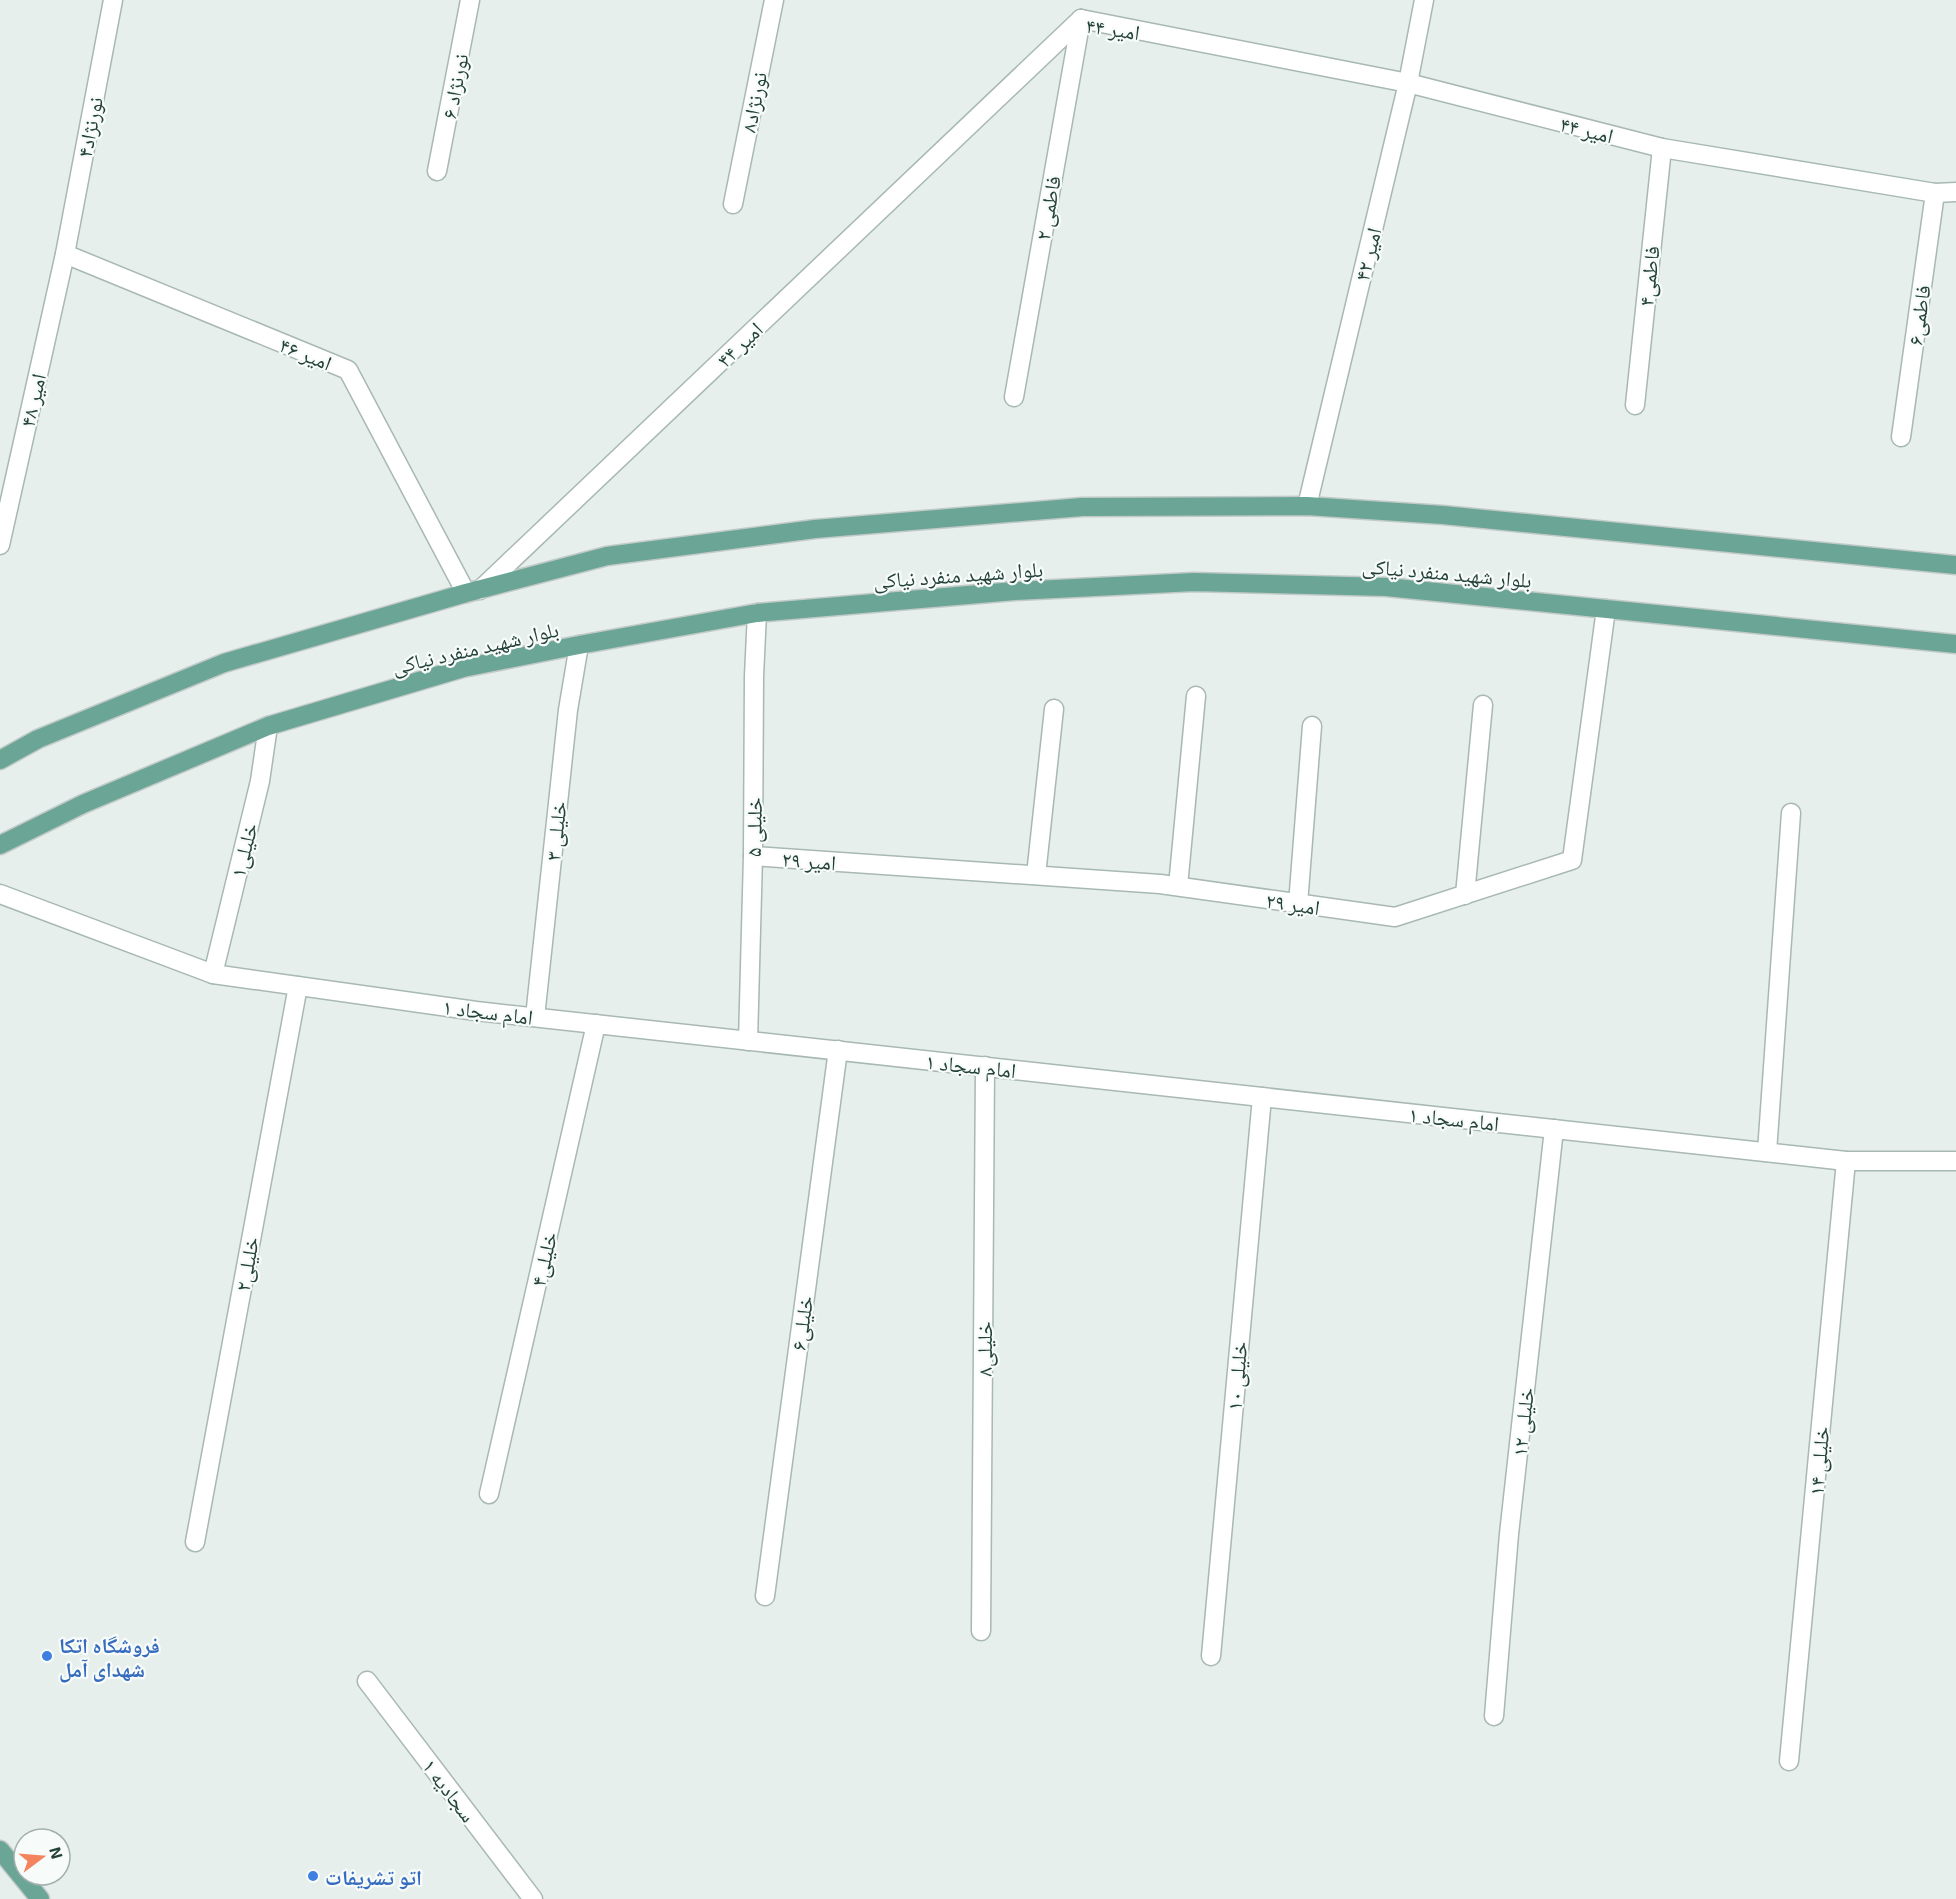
<svg xmlns="http://www.w3.org/2000/svg" width="1956" height="1899" font-family="'Exo 2','Noto Naskh Arabic',sans-serif">
	<rect width="100%" height="100%" fill="#e6efeb"/>
	<g fill="none" stroke-linecap="round" stroke-linejoin="round">
		<defs>
			<g id="minor">
				<path d="M1081 19 1408 83 1662 148 1935 193 1956 192"/>
				<path d="M437 171 470 0"/>
				<path d="M733 204 774 0"/>
				<path d="M65 254 348 370 466 593"/>
				<path d="M1014 397 1081 19"/>
				<path d="M1635 405 1662 148"/>
				<path d="M1901 437 1935 193"/>
				<path d="M1307 506 1408 83 1424 0"/>
				<path d="M0 545 65 254 113 0"/>
				<path d="M480 590 1081 19"/>
				<path d="M753 856 1160 884 1395 917 1572 860 1606 609"/>
				<path d="M1036 875 1054 709"/>
				<path d="M1178 886 1196 696"/>
				<path d="M0 894 213 974 476 1011 1846 1161H1956"/>
				<path d="M1465 895 1483 705"/>
				<path d="M1298 904 1312 726"/>
				<path d="M213 974 260 781 268 726"/>
				<path d="M535 1017 568 710 579 645"/>
				<path d="M748 1041 753 856 754 676 757 613"/>
				<path d="M1767 1152 1791 813"/>
				<path d="M489 1494 596 1024"/>
				<path d="M195 1542 298 986"/>
				<path d="M765 1596 838 1050"/>
				<path d="M981 1631 985 1066"/>
				<path d="M1211 1656 1262 1097"/>
				<path d="M367 1681 533 1899"/>
				<path d="M1494 1716 1509 1534 1554 1129"/>
				<path d="M1789 1761 1846 1161"/>
			</g>
			<g id="major">
				<path d="M0 760 38 739 224 663 466 593 607 556 815 529 1082 507 1307 506 1443 515 1956 565"/>
				<path d="M0 845 83 804 268 726 463 668 579 645 757 613 1015 591 1194 582 1386 587 1956 644"/>
				<path d="M0 1850 40 1899"/>
			</g>
		</defs>
		<use href="#minor" stroke="#a8b8b2" stroke-width="21"/>
		<use href="#major" stroke="#c2cac8" stroke-width="21"/>
		<use href="#minor" stroke="#fff" stroke-width="18"/>
		<use href="#major" stroke="#6aa596" stroke-width="18"/>
	</g>
	<g fill="#3f7fe0" stroke="#f7fbf9" stroke-width="2">
		<circle cx="47" cy="1656" r="6"/>
		<circle cx="313" cy="1876" r="6"/>
	</g>
	<g text-anchor="middle" dominant-baseline="central" stroke-width="4.5" stroke-linejoin="round" paint-order="stroke">
		<g font-size="21" fill="#24423a" stroke="#f7fbf9">
			<text transform="translate(1113 28) rotate(8)">امیر ۴۴</text>
			<text transform="translate(454 86) rotate(-79)">نورنژاد ۶</text>
			<text transform="translate(753 102) rotate(-79)">نورنژاد۸</text>
			<text transform="translate(89 127) rotate(-79)">نورنژاد۴</text>
			<text transform="translate(1587 129) rotate(14)">امیر ۴۴</text>
			<text transform="translate(1047 208) rotate(-80)">فاطمی ۲</text>
			<text transform="translate(1367 254) rotate(-76)">امیر ۴۲</text>
			<text transform="translate(1648 276) rotate(-84)">فاطمی۴</text>
			<text transform="translate(1918 315) rotate(-82)">فاطمی۶</text>
			<text transform="translate(739 344) rotate(-44)">امیر ۴۴</text>
			<text transform="translate(306 353) rotate(22)">امیر ۴۶</text>
			<text transform="translate(32 400) rotate(-77)">امیر ۴۸</text>
			<text transform="translate(1447 572) rotate(5)">بلوار شهید منفرد نیاکی</text>
			<text transform="translate(958 574) rotate(-4)">بلوار شهید منفرد نیاکی</text>
			<text transform="translate(475 647) rotate(-13)">بلوار شهید منفرد نیاکی</text>
			<text transform="translate(753 827) rotate(-89)">خلیلی ۵</text>
			<text transform="translate(555 831) rotate(-84)">خلیلی ۳</text>
			<text transform="translate(243 850) rotate(-76)">خلیلی۱</text>
			<text transform="translate(809 860) rotate(4)">امیر ۲۹</text>
			<text transform="translate(1293 903) rotate(8)">امیر ۲۹</text>
			<text transform="translate(488 1011) rotate(7)">امام سجاد ۱</text>
			<text transform="translate(971 1065) rotate(6)">امام سجاد ۱</text>
			<text transform="translate(1454 1118) rotate(6)">امام سجاد ۱</text>
			<text transform="translate(543 1259) rotate(-77)">خلیلی۴</text>
			<text transform="translate(246 1264) rotate(-80)">خلیلی۲</text>
			<text transform="translate(801 1323) rotate(-82)">خلیلی۶</text>
			<text transform="translate(983 1349) rotate(-90)">خلیلی۸</text>
			<text transform="translate(1236 1376) rotate(-85)">خلیلی ۱۰</text>
			<text transform="translate(1522 1422) rotate(-84)">خلیلی ۱۲</text>
			<text transform="translate(1818 1461) rotate(-85)">خلیلی ۱۴</text>
			<text transform="translate(450 1790) rotate(53)">سجادیه ۱</text>
		</g>
		<g font-size="21" font-weight="bold" fill="#366cbe" stroke="#f7fbf9" text-anchor="start">
			<text x="59" y="1644">فروشگاه اتکا<tspan x="59" dy="24">شهدای آمل</tspan></text>
			<text x="325" y="1876">اتو تشریفات</text>
		</g>
	</g>
	<g transform="translate(42 1857) rotate(74)"><circle r="28" fill="#f7fbf9" stroke="#a3b1ad" stroke-width="1.5"/>
	<path d="M0-4.5L10 22L0 15L-10 22Z" fill="#f4845f"/>
	<text y="-9" font-size="16" font-weight="bold" text-anchor="middle" fill="#24423a">N</text>
	</g>
</svg>
